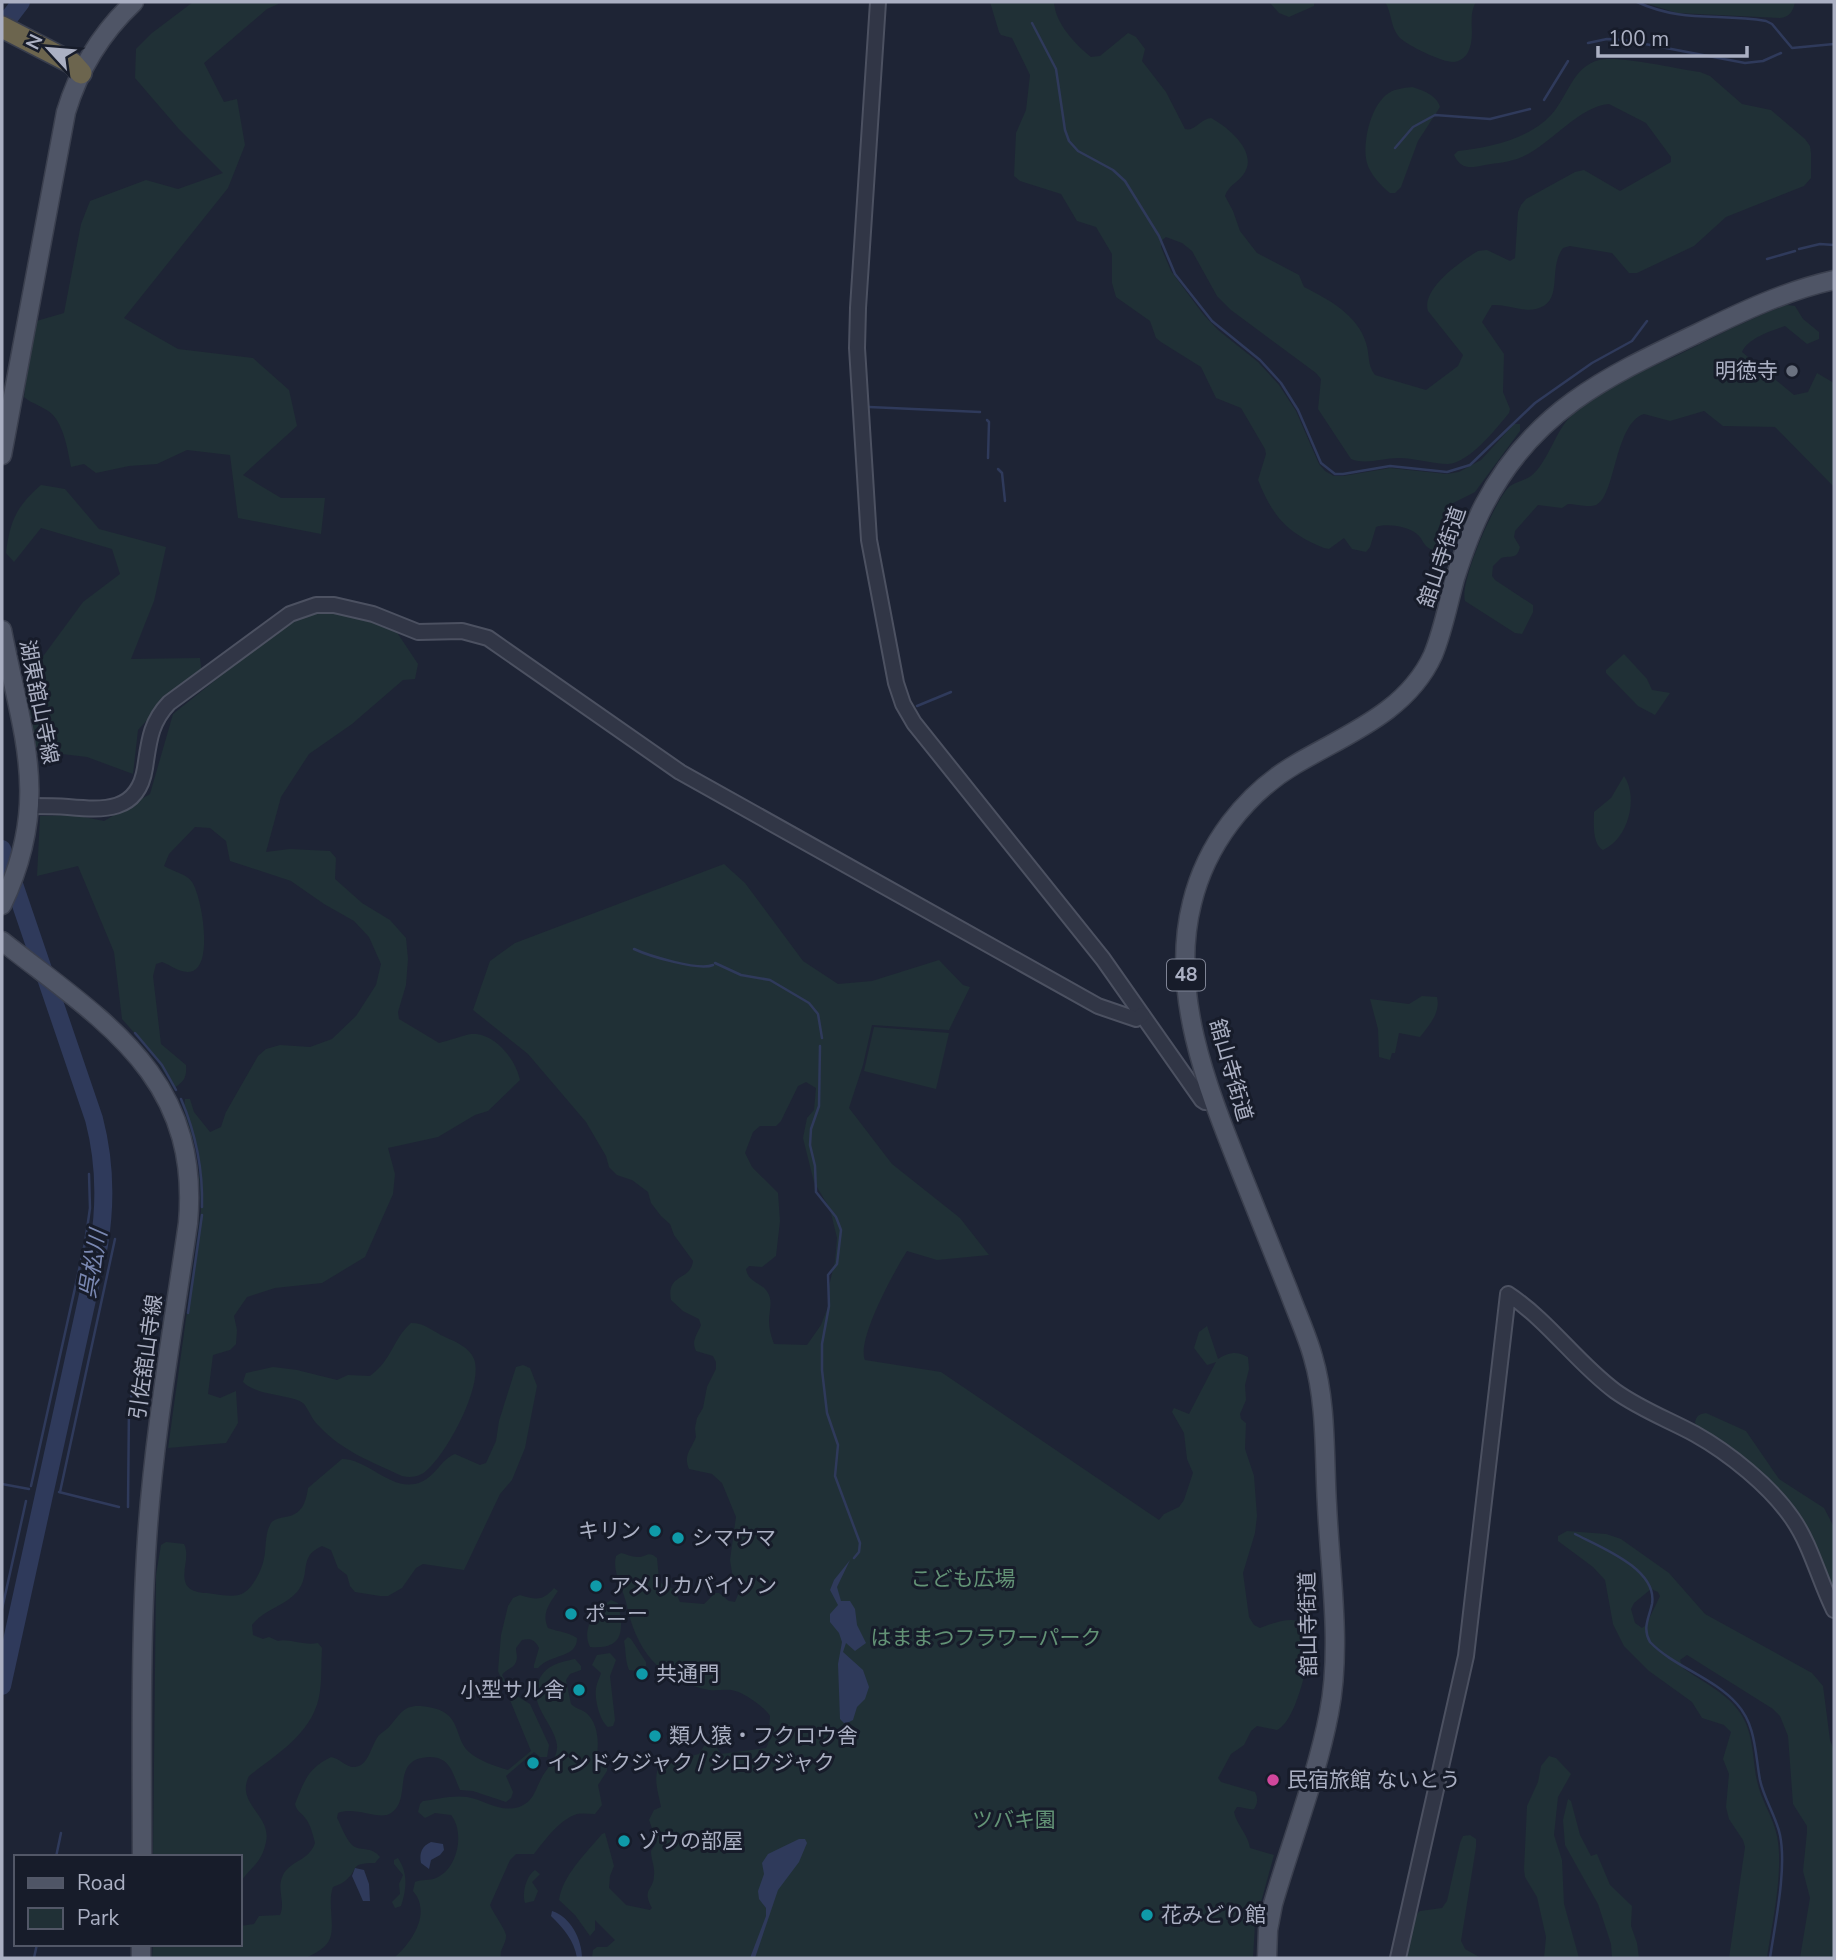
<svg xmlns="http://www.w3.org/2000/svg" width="1836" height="1960" font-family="'Nunito Sans','Noto Sans JP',sans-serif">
	<rect width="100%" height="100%" fill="#1e2435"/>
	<g fill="#203036" fill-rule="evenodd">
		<path d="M193 2H283L267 9 204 63 224 102 237 99 245 145 228 188 124 318 178 349 253 358 289 390 297 426 243 475 281 498H325L321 534 238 518 230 455 187 450 157 464 129 466 96 473 84 464 71 467C68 451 64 426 52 414 45 407 32 404 24 397L33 322 64 313 81 224 90 201 146 180 178 189 223 173 178 128 135 78 136 49 152 33Z"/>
		<path d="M990 2H1054C1055 23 1075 44 1091 57L1100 56 1128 33 1136 37 1145 49 1142 61 1166 92 1185 129C1195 132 1200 119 1211 118 1228 127 1260 153 1243 175 1237 183 1228 186 1225 196L1233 211 1240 231 1257 253 1299 275 1304 287C1328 299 1358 315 1366 343 1370 355 1367 365 1375 375L1426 390 1458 366 1463 355 1428 311C1421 289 1461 261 1478 251L1487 250 1510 261 1515 258 1518 212 1521 205 1526 199 1575 172 1584 170 1620 191 1671 162V157L1646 123 1609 104C1579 106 1550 145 1522 157 1511 162 1497 163 1485 165 1471 168 1461 170 1454 155L1458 151C1489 148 1529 139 1551 115 1568 97 1572 67 1599 60 1618 55 1678 69 1700 72L1710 76 1742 104 1771 110 1805 139 1810 146 1811 153V178L1804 186 1726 217 1694 246 1637 273H1629L1612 253 1570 246 1563 248C1547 269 1565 302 1536 309 1522 312 1506 304 1492 305L1482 322 1504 354 1503 392 1510 409 1509 413C1496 429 1469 463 1448 464 1432 464 1415 458 1399 458 1383 458 1366 465 1351 459L1318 409 1321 379 1316 373 1231 310 1217 296 1192 251 1182 243 1166 237 1161 241V247L1171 271 1203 314 1218 330 1258 362 1279 385 1296 411 1319 464 1325 471 1334 476H1343L1390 468 1447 474 1459 472 1481 460 1514 424H1520V431L1475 492 1453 503 1446 510 1438 529 1436 546 1433 550C1423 547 1424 540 1417 534 1408 526 1385 523 1376 527L1370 547 1366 552 1352 549 1344 538 1329 549 1324 548C1287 533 1273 517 1258 480L1266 454 1265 449 1241 408 1216 398 1201 367 1161 342 1156 338 1150 321 1116 297 1112 283V254L1096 227 1077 221 1061 194 1020 181 1014 176 1016 133 1026 110 1030 75 1012 38 1001 35 999 32Z"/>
		<path d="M1269 2H1314V6L1289 17 1279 13Z"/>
		<path d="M1385 2H1476C1467 17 1476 34 1469 50 1467 56 1460 62 1453 62 1442 62 1406 45 1399 37 1390 26 1392 13 1385 2Z"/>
		<path d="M1642 2H1795C1793 12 1789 17 1780 18L1677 13Z"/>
		<path d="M1412 87C1422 90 1437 95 1440 107L1418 141 1401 187 1395 193H1390C1381 186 1370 174 1367 163 1362 144 1370 108 1386 95 1393 89 1403 88 1412 87Z"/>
		<path d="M1787 305 1795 306 1803 319 1819 332V339L1807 344 1785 326C1771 331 1748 338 1742 352L1794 395 1808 392 1817 373 1834 383V487L1775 427 1723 426 1704 411 1670 421 1644 414C1614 424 1616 496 1596 505 1589 508 1576 504 1568 504L1562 508 1538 505 1515 531 1514 537 1520 547C1517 560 1511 555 1501 558L1493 566 1492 576 1495 580 1533 605V612L1522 634 1515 633 1465 601C1459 583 1494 503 1508 488 1514 482 1524 481 1531 476 1548 463 1555 430 1573 414 1604 387 1644 371 1680 354 1715 337 1750 318 1787 305Z"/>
		<path d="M41 485 65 489 99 529 166 547 154 601 131 659 200 658 202 676 159 707 138 730 133 774 87 757 37 751 33 743 30 713 22 685 83 602 120 574 112 549 41 528 14 562 6 553C10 521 16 507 41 485Z"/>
		<path d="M326 609 392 625 418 664 415 679 403 680 352 724 309 754 281 797 266 852 290 849 330 851 336 858 335 879 362 903 390 920 406 938 408 959 406 985 398 1012 399 1019 439 1043C447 1041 465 1035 471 1034 495 1032 516 1060 520 1080L488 1111 475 1115 438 1137 388 1148 395 1174 393 1194 365 1257 322 1283 275 1288 247 1297 234 1316 237 1330 236 1344 230 1350 213 1355 208 1394 220 1398 236 1391 238 1423 226 1443 168 1448 201 1211 198 1155 184 1110 185 1099H190L194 1112 210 1132 221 1127 226 1112 258 1056 266 1049 280 1045 310 1047 332 1039 356 1016 376 985 381 964 369 937 354 921 324 904 291 881 230 861 226 841 210 828 195 827 169 854 164 866C172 871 187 874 192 882 202 897 213 963 193 971 182 975 171 965 162 962L156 964 153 976 161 1044 186 1065C187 1077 184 1082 174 1088L153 1054 122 1019 114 952 78 866 37 876 40 816 74 815 104 821 150 794 173 714 287 623Z"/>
		<path d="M1624 654 1647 679 1652 690 1670 693 1655 715 1638 706 1606 673V670Z"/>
		<path d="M1624 776C1639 798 1628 839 1603 850 1592 844 1594 823 1594 812L1611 798Z"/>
		<path d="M724 864 745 883 803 961 838 984 872 981 939 960 963 985 970 987 949 1030 872 1025 863 1065 849 1108 892 1164 960 1218 989 1255 937 1260 907 1251C895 1270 856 1340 865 1360L941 1372 1159 1520 1164 1514 1179 1507 1184 1500 1193 1473 1187 1459 1184 1433 1172 1412 1174 1408 1189 1414 1216 1362 1207 1365 1194 1348 1199 1332 1207 1326 1218 1359C1230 1352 1236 1351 1248 1357L1249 1369 1245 1385 1246 1400 1240 1414 1241 1419 1246 1423 1245 1449 1254 1476 1257 1516 1255 1533 1243 1573 1249 1617 1254 1625 1260 1628C1278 1621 1302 1612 1313 1633 1309 1656 1298 1720 1277 1730L1257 1726 1251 1731 1244 1745 1231 1754 1218 1778 1221 1782 1255 1792C1258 1798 1258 1803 1254 1809 1248 1810 1243 1807 1237 1807L1234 1812C1237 1826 1248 1834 1250 1848L1274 1855 1255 1924 1253 1958H592L593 1950 597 1947H607L615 1940 595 1920V1930L590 1936 575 1915 559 1900C562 1876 587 1852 602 1834L605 1833 614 1866 610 1876 609 1888 626 1905 650 1910 652 1908C641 1888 654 1891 654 1875 655 1866 651 1860 651 1851L657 1842 649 1820 654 1810 661 1807C658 1789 651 1776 663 1760L683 1758 699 1754 714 1730H720L722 1734 715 1745 721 1754 766 1748 768 1744 770 1716C765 1707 742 1691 731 1690 724 1689 716 1691 709 1690 659 1680 636 1651 626 1602 622 1587 612 1571 616 1556L621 1553C626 1554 632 1557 637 1557 647 1557 648 1550 657 1558L659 1579 662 1584 674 1589 680 1602 704 1604 715 1593H719L729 1601 735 1602 742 1585 733 1579 730 1560 736 1517 722 1483 712 1474 689 1469C683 1455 691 1450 696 1437L695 1428 697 1418 703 1408 707 1387 716 1369V1362L713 1356 696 1351C691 1341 697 1335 701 1325L699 1319 683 1311 671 1300C666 1273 691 1281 693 1261L674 1235 670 1224 661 1216 651 1203 648 1192 632 1180 617 1175 609 1167 606 1156 586 1122 528 1054 473 1010 490 961 515 943ZM806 1082 816 1088 814 1110 807 1118 803 1138 814 1182 830 1209 837 1238 835 1261 828 1290V1307L821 1325 807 1345 774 1344C771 1336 769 1329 769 1321 769 1312 773 1301 768 1293 762 1282 748 1283 746 1269L749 1266 762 1267 776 1256 780 1221 778 1193 752 1167 745 1153 753 1132 760 1126H776L781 1121 798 1086Z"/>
		<path d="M1422 996 1437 997C1441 1013 1429 1025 1420 1037L1399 1033 1395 1053H1392L1390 1060 1379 1057 1378 1029 1370 999 1409 1004Z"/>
		<path d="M874 1027 949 1033 936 1089 864 1071Z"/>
		<path d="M411 1323C425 1323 432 1331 445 1337 456 1342 469 1347 474 1359 484 1385 447 1453 427 1470 420 1477 411 1478 402 1476 372 1462 342 1451 319 1426 312 1420 309 1410 304 1404 294 1394 258 1397 243 1382L246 1373 273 1367 297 1370 337 1380 348 1375 370 1376C393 1359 392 1340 411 1323Z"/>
		<path d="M523 1365 530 1368 537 1386 525 1448 512 1480 500 1494 464 1570 423 1564 416 1568 402 1588 388 1596H380L355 1592 350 1586 347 1575 338 1568 331 1550 322 1546C297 1557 312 1574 297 1592 285 1606 263 1610 252 1625L253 1635 263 1639 269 1637 278 1641C288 1638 303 1646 318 1643L322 1648C321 1662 322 1677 320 1691 315 1732 278 1753 249 1776 235 1804 272 1815 266 1842 261 1865 251 1866 240 1883V1857H153L156 1575 161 1545 166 1542 184 1544C190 1556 182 1569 185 1581 187 1591 199 1593 207 1593 232 1596 244 1602 257 1577 262 1568 264 1561 265 1552 266 1543 266 1532 270 1525 278 1510 303 1528 308 1488L342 1459C369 1459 393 1494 421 1482 436 1476 441 1459 455 1454L480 1465 486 1463 496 1441 499 1421 516 1367Z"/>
		<path d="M1706 1413 1746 1431 1779 1479 1824 1508 1834 1527V1596C1821 1564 1811 1530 1790 1504L1698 1428 1695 1423C1696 1416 1699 1414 1706 1413Z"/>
		<path d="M1567 1531 1606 1534 1621 1539 1669 1573 1705 1614 1812 1673 1823 1686 1830 1740 1834 1750V1958H1800L1810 1898 1803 1871 1807 1832V1826L1793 1804 1788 1736 1780 1716 1773 1709 1687 1655 1680 1660 1683 1668C1701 1681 1725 1692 1738 1710 1754 1730 1752 1757 1757 1781 1761 1800 1773 1817 1777 1836 1784 1870 1772 1924 1767 1958H1729L1745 1847 1743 1840 1729 1819 1726 1807 1729 1774 1723 1759 1731 1732 1724 1725 1702 1718 1692 1702 1649 1671 1624 1646 1613 1624 1605 1580 1593 1567 1558 1541V1536ZM1651 1589 1658 1592 1660 1596 1646 1625 1642 1628 1635 1623 1631 1609 1634 1603Z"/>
		<path d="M554 1588 558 1591C550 1603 541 1613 548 1628 559 1632 568 1632 577 1638 577 1659 551 1653 538 1668H534V1665L539 1648C535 1640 531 1638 522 1640L516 1648C516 1653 518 1657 516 1662 513 1669 506 1669 502 1675L512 1693 530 1704 549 1745 547 1757H540L534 1752 506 1776 513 1792 511 1798 506 1802 473 1791 460 1790C453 1775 451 1757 430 1757 389 1758 413 1799 391 1813 379 1821 356 1806 338 1813L337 1818C341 1825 347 1843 355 1847 365 1851 372 1847 380 1857L375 1863C348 1863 360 1869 345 1881 341 1884 337 1885 333 1887 326 1905 339 1934 325 1946 320 1951 313 1954 306 1958H152L153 1944H240V1926L254 1924 259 1916 280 1915C286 1902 276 1889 283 1875 291 1860 309 1861 315 1843 313 1835 311 1826 306 1819 301 1812 297 1812 295 1804 305 1780 307 1769 331 1757 339 1758 347 1768 355 1767 368 1766 371 1747 377 1738 380 1733 385 1731 389 1727 402 1713 403 1703 428 1707 463 1712 453 1738 469 1752 479 1761 495 1766 508 1770L531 1751 498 1671 501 1635 508 1606 513 1598 520 1595C536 1600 543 1601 554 1588Z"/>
		<path d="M611 1600 618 1603C624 1630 624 1650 590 1647 581 1628 595 1610 611 1600Z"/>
		<path d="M628 1637 631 1639 646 1662V1666L637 1671 629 1670C625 1661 626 1650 624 1641Z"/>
		<path d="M610 1653 616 1660 610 1676 615 1720 613 1726 608 1727C599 1720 593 1695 597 1684 598 1680 600 1677 601 1673L592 1665 597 1655Z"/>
		<path d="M575 1659 581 1666V1670L570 1674 566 1680 571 1704C575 1708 580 1709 585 1712 598 1722 599 1741 597 1755L607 1764V1771L598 1785 602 1805 595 1814C589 1814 583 1813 577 1814 559 1820 545 1840 534 1854H516L510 1860 490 1905C493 1913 507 1932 506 1936 506 1945 499 1949 501 1958H394C412 1942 432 1913 413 1891L415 1882C422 1879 429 1881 436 1878 458 1869 465 1832 451 1815L435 1813 425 1818 418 1812 420 1804 423 1801C437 1799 453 1795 467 1797 485 1800 499 1813 519 1807 533 1802 535 1791 541 1779 546 1768 558 1759 557 1745 554 1723 527 1704 539 1680 546 1665 560 1662 575 1659Z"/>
		<path d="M1549 1756 1556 1758 1571 1774 1558 1797 1554 1835 1562 1860 1564 1904 1579 1958H1544L1546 1937 1537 1897 1525 1877 1524 1869 1527 1806 1538 1782 1541 1766Z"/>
		<path d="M1568 1799 1571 1801 1580 1835 1591 1856 1597 1854 1610 1885 1632 1906 1631 1926 1637 1943 1639 1958H1612L1611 1944 1598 1904 1565 1845 1563 1820Z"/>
		<path d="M1470 1835 1476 1839V1847L1461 1941 1465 1949 1481 1958H1404L1416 1915 1420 1911 1442 1908 1447 1901 1460 1843 1463 1836Z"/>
		<path d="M398 1858C408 1873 407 1888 401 1906L395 1908 392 1902 400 1894 399 1884 403 1875 394 1864V1860Z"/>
		<path d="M535 1870 540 1874 532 1882 538 1891 534 1901 525 1903C522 1893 526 1876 535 1870Z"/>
	</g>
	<g fill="#2f3a5b">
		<path d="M850 1560 837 1587 841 1601H850L855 1609 857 1625 866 1643 855 1651 846 1643 843 1652 863 1670 869 1687 865 1699 857 1707 853 1720 845 1724 840 1719 838 1664 842 1642 839 1633 830 1622V1614L838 1605 830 1590 834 1580Z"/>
		<path d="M799 1839H805L807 1843 799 1862 778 1890 755 1958H750L766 1916V1908L759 1899 758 1891 764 1874 762 1863 768 1854Z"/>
		<path d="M431 1842 443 1844 444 1850 440 1855 431 1860 429 1869 421 1863C419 1853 422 1846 431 1842Z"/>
		<path d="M355 1868 364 1870 369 1884 370 1901H363L352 1876Z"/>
		<path d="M552 1911C571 1917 582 1940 582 1958H577C574 1940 564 1929 551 1916Z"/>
	</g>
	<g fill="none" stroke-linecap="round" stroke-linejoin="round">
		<g stroke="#2f3a5b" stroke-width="2.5">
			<path d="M1637 2C1683 23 1718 13 1766 21L1772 24 1792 48 1834 44"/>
			<path d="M1032 23 1056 69 1065 130 1069 141 1078 151 1113 170 1125 181 1159 236 1175 274 1212 321 1260 360 1281 383 1298 410 1321 463 1335 474H1343L1390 466 1447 472 1470 465 1535 403 1592 363 1632 341 1647 321"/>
			<path d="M1588 43 1607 39 1624 40 1745 63 1763 61 1781 53"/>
			<path d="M1544 100 1568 61"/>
			<path d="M1395 148 1413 127 1435 115 1490 119 1530 109"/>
			<path d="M1799 249 1820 244 1834 245"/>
			<path d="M1767 259 1795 251"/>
			<path d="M869 407 980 412"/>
			<path d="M987 420 989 422 988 458"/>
			<path d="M998 469 1002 473 1005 501"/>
			<path d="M917 706 951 692"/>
			<path d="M634 949C649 956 699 971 713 965"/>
			<path d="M715 963 741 975 770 980 809 1003 818 1014 822 1038"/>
			<path d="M135 1033 162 1065 176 1090"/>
			<path d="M820 1046 819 1106 811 1129 810 1145 815 1166 816 1192 836 1217 841 1230 837 1264 828 1275 829 1306 822 1344V1370L827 1413 838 1445 835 1476 860 1543 859 1552 854 1558"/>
			<path d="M181 1099C196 1134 203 1169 202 1207"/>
			<path d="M188 1313 202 1215"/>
			<path d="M2 1484 29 1489"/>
			<path d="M31 1486 85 1243 90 1208 89 1174"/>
			<path d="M45 1488 52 1490"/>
			<path d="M38 1491 44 1492"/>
			<path d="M59 1492 119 1507"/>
			<path d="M60 1492 115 1239"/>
			<path d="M128 1507 129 1405 150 1327 164 1301"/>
			<path d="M1575 1534C1600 1547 1658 1569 1652 1604 1649 1618 1642 1628 1650 1642 1674 1667 1713 1677 1737 1704 1756 1725 1755 1753 1760 1780 1764 1799 1776 1816 1780 1835 1787 1869 1775 1924 1770 1958"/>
			<path d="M2 1609 26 1501"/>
			<path d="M56 1857 61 1833"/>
			<path d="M34 1958 37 1944"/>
		</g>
		<g stroke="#2f3a5b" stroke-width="18">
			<path d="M2 27 21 2"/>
			<path d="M2 849 94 1119C105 1161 106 1202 99 1245L2 1686"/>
		</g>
		<defs>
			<g id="minor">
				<path d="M878 2 858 308 857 348 869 540 896 683 903 704 914 723 1103 959 1202 1100 1205 1102 1214 1101"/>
				<path d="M30 806C43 806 56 806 68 807 103 810 138 813 145 768 149 742 150 723 169 703L290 614 316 605H334L373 614 418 632 462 631 488 638 680 772 1098 1006 1136 1019 1142 1015"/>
				<path d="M1398 1958 1466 1656 1508 1294C1550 1322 1576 1362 1615 1391 1640 1409 1669 1420 1695 1434 1729 1453 1770 1486 1792 1518 1811 1545 1819 1580 1834 1610"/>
			</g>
			<g id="major">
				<path d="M2 455 66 112C79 69 101 33 134 2"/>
				<path d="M2 630C22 735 52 800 2 905"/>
				<path d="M2 941C103 1021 201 1076 188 1223 173 1328 154 1433 147 1539 140 1644 142 1751 142 1857"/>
				<path d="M141 1958V1944"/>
				<path d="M1267 1958 1268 1930 1273 1904C1291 1842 1317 1776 1329 1713 1342 1647 1330 1572 1327 1505 1324 1457 1327 1404 1313 1357 1307 1335 1297 1314 1289 1292 1273 1252 1257 1212 1241 1172 1208 1089 1169 994 1192 903 1206 845 1245 794 1296 764 1347 734 1407 712 1433 655 1443 631 1448 604 1455 578 1463 553 1472 528 1484 505 1533 411 1606 377 1696 334 1741 312 1785 291 1834 280"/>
			</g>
			<path id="highway" d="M2 27 72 63 81 73"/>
		</defs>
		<use href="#minor" stroke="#4c5161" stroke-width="18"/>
		<use href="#major" stroke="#3b404f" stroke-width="21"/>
		<use href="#highway" stroke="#393e4d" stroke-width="24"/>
		<use href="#minor" stroke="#313646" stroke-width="14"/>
		<use href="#major" stroke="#4f5566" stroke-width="18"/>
		<use href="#highway" stroke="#6c654e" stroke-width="21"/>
	</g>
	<circle fill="#6b7280" stroke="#171c2a" stroke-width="2.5" cx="1792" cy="371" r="7"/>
	<g fill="#0f9aa8" stroke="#171c2a" stroke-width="2.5">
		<circle cx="655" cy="1531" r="7"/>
		<circle cx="678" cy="1538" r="7"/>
		<circle cx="596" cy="1586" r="7"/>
		<circle cx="571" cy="1614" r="7"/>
		<circle cx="642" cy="1674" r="7"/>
		<circle cx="579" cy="1690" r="7"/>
		<circle cx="655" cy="1736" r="7"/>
		<circle cx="533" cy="1763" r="7"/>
		<circle cx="624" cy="1841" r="7"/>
		<circle cx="1147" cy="1915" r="7"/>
	</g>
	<circle fill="#d1479c" stroke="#171c2a" stroke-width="2.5" cx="1273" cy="1780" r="7"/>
	<g text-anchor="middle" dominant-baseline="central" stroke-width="6" stroke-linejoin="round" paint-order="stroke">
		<rect fill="#171c2a" stroke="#7f8495" stroke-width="2" x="1167" y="959.5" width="38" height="31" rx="5"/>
		<g font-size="19" font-weight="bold" fill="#abb0c3">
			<text x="1186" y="975">48</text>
		</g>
		<g font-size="21" fill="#abb0c3" stroke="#171c2a" text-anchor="start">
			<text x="1778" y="371" text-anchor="end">明徳寺</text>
			<text x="641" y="1531" text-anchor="end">キリン</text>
			<text x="692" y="1538">シマウマ</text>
			<text x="610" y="1586">アメリカバイソン</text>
			<text x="585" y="1614">ポニー</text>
			<text x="656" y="1674">共通門</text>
			<text x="565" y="1690" text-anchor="end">小型サル舎</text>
			<text x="669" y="1736">類人猿・フクロウ舎</text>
			<text x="547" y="1763">インドクジャク / シロクジャク</text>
			<text x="1287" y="1780">民宿旅館 ないとう</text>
			<text x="638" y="1841">ゾウの部屋</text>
			<text x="1161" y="1915">花みどり館</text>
		</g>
		<g font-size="21" fill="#abb0c3" stroke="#171c2a">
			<text transform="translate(1442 557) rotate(-71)">舘山寺街道</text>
			<text transform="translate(39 702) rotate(79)">湖東舘山寺線</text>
			<text transform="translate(1231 1070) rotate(74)">舘山寺街道</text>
			<text transform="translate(146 1357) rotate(-82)">引佐舘山寺線</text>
			<text transform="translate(1308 1624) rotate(-91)">舘山寺街道</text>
		</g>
		<g font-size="21" fill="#639376" stroke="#171c2a">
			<text x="963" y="1579">こども広場</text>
			<text x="986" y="1638">はままつフラワーパーク</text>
			<text x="1014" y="1820">ツバキ園</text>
		</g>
		<g font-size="23" font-style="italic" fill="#7a88b2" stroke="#171c2a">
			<text transform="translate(93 1264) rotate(-80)">呉松川</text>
		</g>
	</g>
	<rect width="1836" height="1960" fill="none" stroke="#abb0c3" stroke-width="7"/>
	<rect x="14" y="1855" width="228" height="91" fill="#171c2a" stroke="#525767" stroke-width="2"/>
	<rect x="28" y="1878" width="35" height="10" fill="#4f5566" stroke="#525767" stroke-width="2"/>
	<text x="77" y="1890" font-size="21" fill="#abb0c3">Road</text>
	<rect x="28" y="1908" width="35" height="21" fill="#203036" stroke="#525767" stroke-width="2"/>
	<text x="77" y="1925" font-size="21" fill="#abb0c3">Park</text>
	<g transform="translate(49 49) rotate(296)" stroke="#171c2a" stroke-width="5" paint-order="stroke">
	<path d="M0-5L12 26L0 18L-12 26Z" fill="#abb0c3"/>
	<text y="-10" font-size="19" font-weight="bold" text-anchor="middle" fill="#abb0c3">N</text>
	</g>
	<path d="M1598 46v10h149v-10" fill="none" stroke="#abb0c3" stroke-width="3.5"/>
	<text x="1608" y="46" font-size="21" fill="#abb0c3" stroke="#171c2a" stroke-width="5" paint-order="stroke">100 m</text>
</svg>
